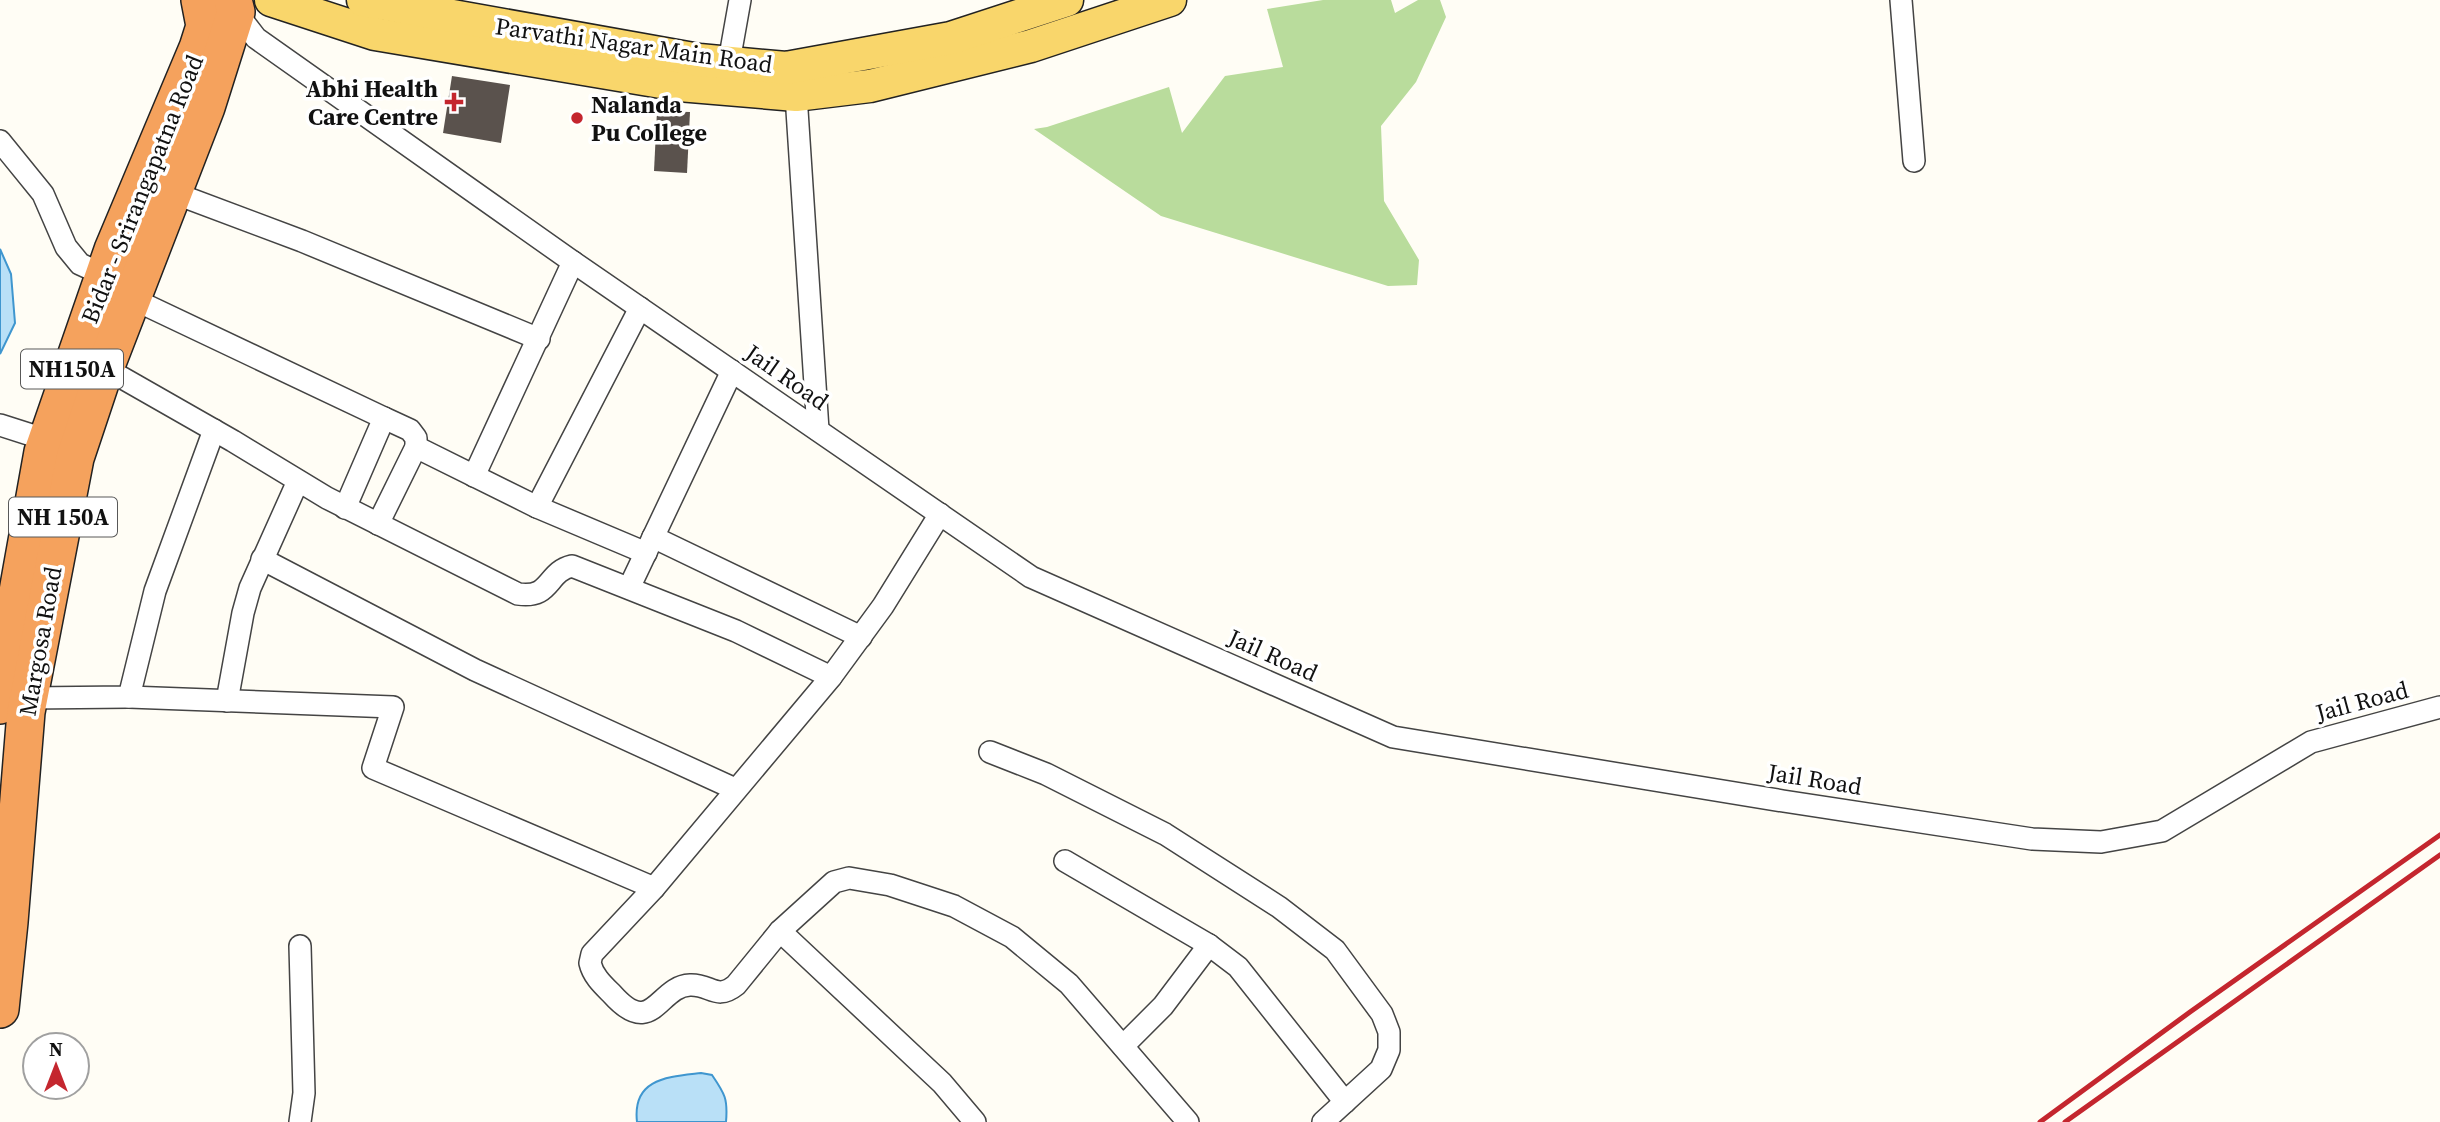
<svg xmlns="http://www.w3.org/2000/svg" width="2440" height="1122" font-family="'Source Serif 4',serif">
	<rect width="100%" height="100%" fill="#fffdf5"/>
	<path fill="#b9dc9c" d="M1323 0H1391L1395 13 1418 0H1440L1446 17 1416 82 1381 126 1384 201 1419 260 1417 285 1388 286 1161 216 1034 129 1047 127 1169 87 1182 133 1225 76 1283 67 1267 9Z"/>
	<g fill="#b9e0f7" stroke="#3f96cf" stroke-width="2">
		<path d="M0 249 11 274 15 323 0 354Z"/>
		<path d="M701 1073 712 1075C725 1094 728 1099 726 1122H637C632 1078 668 1077 701 1073Z"/>
	</g>
	<g fill="#5a524d">
		<path d="M452 76 510 85 501 143 443 133Z"/>
		<path d="M657 111 690 112 687 173 654 171Z"/>
	</g>
	<g fill="none" stroke-linecap="round" stroke-linejoin="round">
		<defs>
			<g id="street">
				<path d="M1901 0 1914 161"/>
				<path d="M236 12 256 38 573 262 1031 577 1393 737 1783 801 2032 839 2101 842 2162 831 2311 742 2440 707"/>
				<path d="M727 73 740 0"/>
				<path d="M796 95 818 430"/>
				<path d="M0 141 43 194 66 247 80 264 104 275"/>
				<path d="M174 193 302 241 539 339"/>
				<path d="M133 299 384 418 345 508"/>
				<path d="M640 308 537 507 646 553"/>
				<path d="M105 368 233 441 327 498 518 594C552 599 546 572 572 566L736 631 831 677 883 606 940 514"/>
				<path d="M0 425 47 440"/>
				<path d="M416 447 537 507"/>
				<path d="M474 476 573 262"/>
				<path d="M378 524 416 447V438L410 430 384 418"/>
				<path d="M653 537 861 637"/>
				<path d="M262 559 475 670 735 789"/>
				<path d="M629 588 732 371"/>
				<path d="M831 677 654 888 592 954 590 963C593 976 603 985 612 994 653 1040 658 986 690 985 711 984 716 1001 736 985L780 931 834 882 849 878 890 885 954 906 1012 937 1069 984 1188 1122"/>
				<path d="M129 697 393 707 373 768 654 888"/>
				<path d="M28 698 129 697 155 591 214 430"/>
				<path d="M227 701 243 613 250 588 298 481"/>
				<path d="M990 752 1046 774 1165 834 1279 907 1335 950 1382 1014 1389 1032V1050L1381 1069 1323 1122"/>
				<path d="M1065 861 1209 945 1238 967 1345 1102"/>
				<path d="M780 931 942 1083 975 1122"/>
				<path d="M300 946 304 1093 300 1122"/>
				<path d="M1123 1046 1163 1006 1209 945"/>
			</g>
			<g id="primary">
				<path d="M271 0 375 34 679 85 796 95 870 86 1031 46 1170 0"/>
				<path d="M363 0 699 60 786 68 951 38 1067 0"/>
			</g>
			<g id="highway">
				<path d="M0 705 2 681 43 452 113 250 198 48 205 26 200 0"/>
				<path d="M0 1009 9 922 26 712 75 458 105 368 206 107 236 12 233 0"/>
			</g>
		</defs>
		<use href="#street" stroke="#444" stroke-width="24"/>
		<use href="#primary" stroke="#222" stroke-width="35"/>
		<use href="#highway" stroke="#222" stroke-width="40"/>
		<use href="#street" stroke="#fff" stroke-width="21"/>
		<use href="#primary" stroke="#f9d66b" stroke-width="32"/>
		<use href="#highway" stroke="#f5a25d" stroke-width="37"/>
		<g stroke="#c4262e" stroke-width="5">
			<path d="M2040 1122 2190 1012 2440 835"/>
			<path d="M2065 1122 2440 855"/>
		</g>
	</g>
	<g fill="#c4262e" stroke="#fff" stroke-width="2.5">
		<path d="M450.5 91.5h7v7h7v7h-7v7h-7v-7h-7v-7h7z"/>
		<circle cx="577" cy="118" r="7"/>
	</g>
	<g text-anchor="middle" dominant-baseline="central" stroke-width="7" stroke-linejoin="round" paint-order="stroke">
		<g fill="#fff" stroke="#585858" stroke-width="2">
			<rect x="21" y="349.5" width="102" height="39" rx="5"/>
			<rect x="9" y="497.5" width="108" height="39" rx="5"/>
		</g>
		<g font-size="23" font-weight="bold" fill="#111">
			<text x="72" y="369">NH150A</text>
			<text x="63" y="517">NH 150A</text>
		</g>
		<g font-size="24" fill="#111" stroke="#fff">
			<text transform="translate(634 45) rotate(8)">Parvathi Nagar Main Road</text>
			<text transform="translate(142 189) rotate(-68)">Bidar - Srirangapatna Road</text>
			<text transform="translate(787 377) rotate(35)">Jail Road</text>
			<text transform="translate(40 641) rotate(-80)">Margosa Road</text>
			<text transform="translate(1273 655) rotate(24)">Jail Road</text>
			<text transform="translate(2362 701) rotate(-15)">Jail Road</text>
			<text transform="translate(1815 779) rotate(9)">Jail Road</text>
		</g>
		<g font-size="24" font-weight="bold" fill="#111" stroke="#fff" text-anchor="end">
			<text x="438" y="88">Abhi Health<tspan x="438" dy="28">Care Centre</tspan></text>
			<text x="591" y="104" text-anchor="start">Nalanda<tspan x="591" dy="28">Pu College</tspan></text>
		</g>
	</g>
	<g transform="translate(56 1066)"><circle r="33" fill="#ffffff" stroke="#a0a0a0" stroke-width="2"/>
	<path d="M0-5L12 26L0 18L-12 26Z" fill="#c4262e"/>
	<text y="-10" font-size="19" font-weight="bold" text-anchor="middle" fill="#111111">N</text>
	</g>
</svg>
